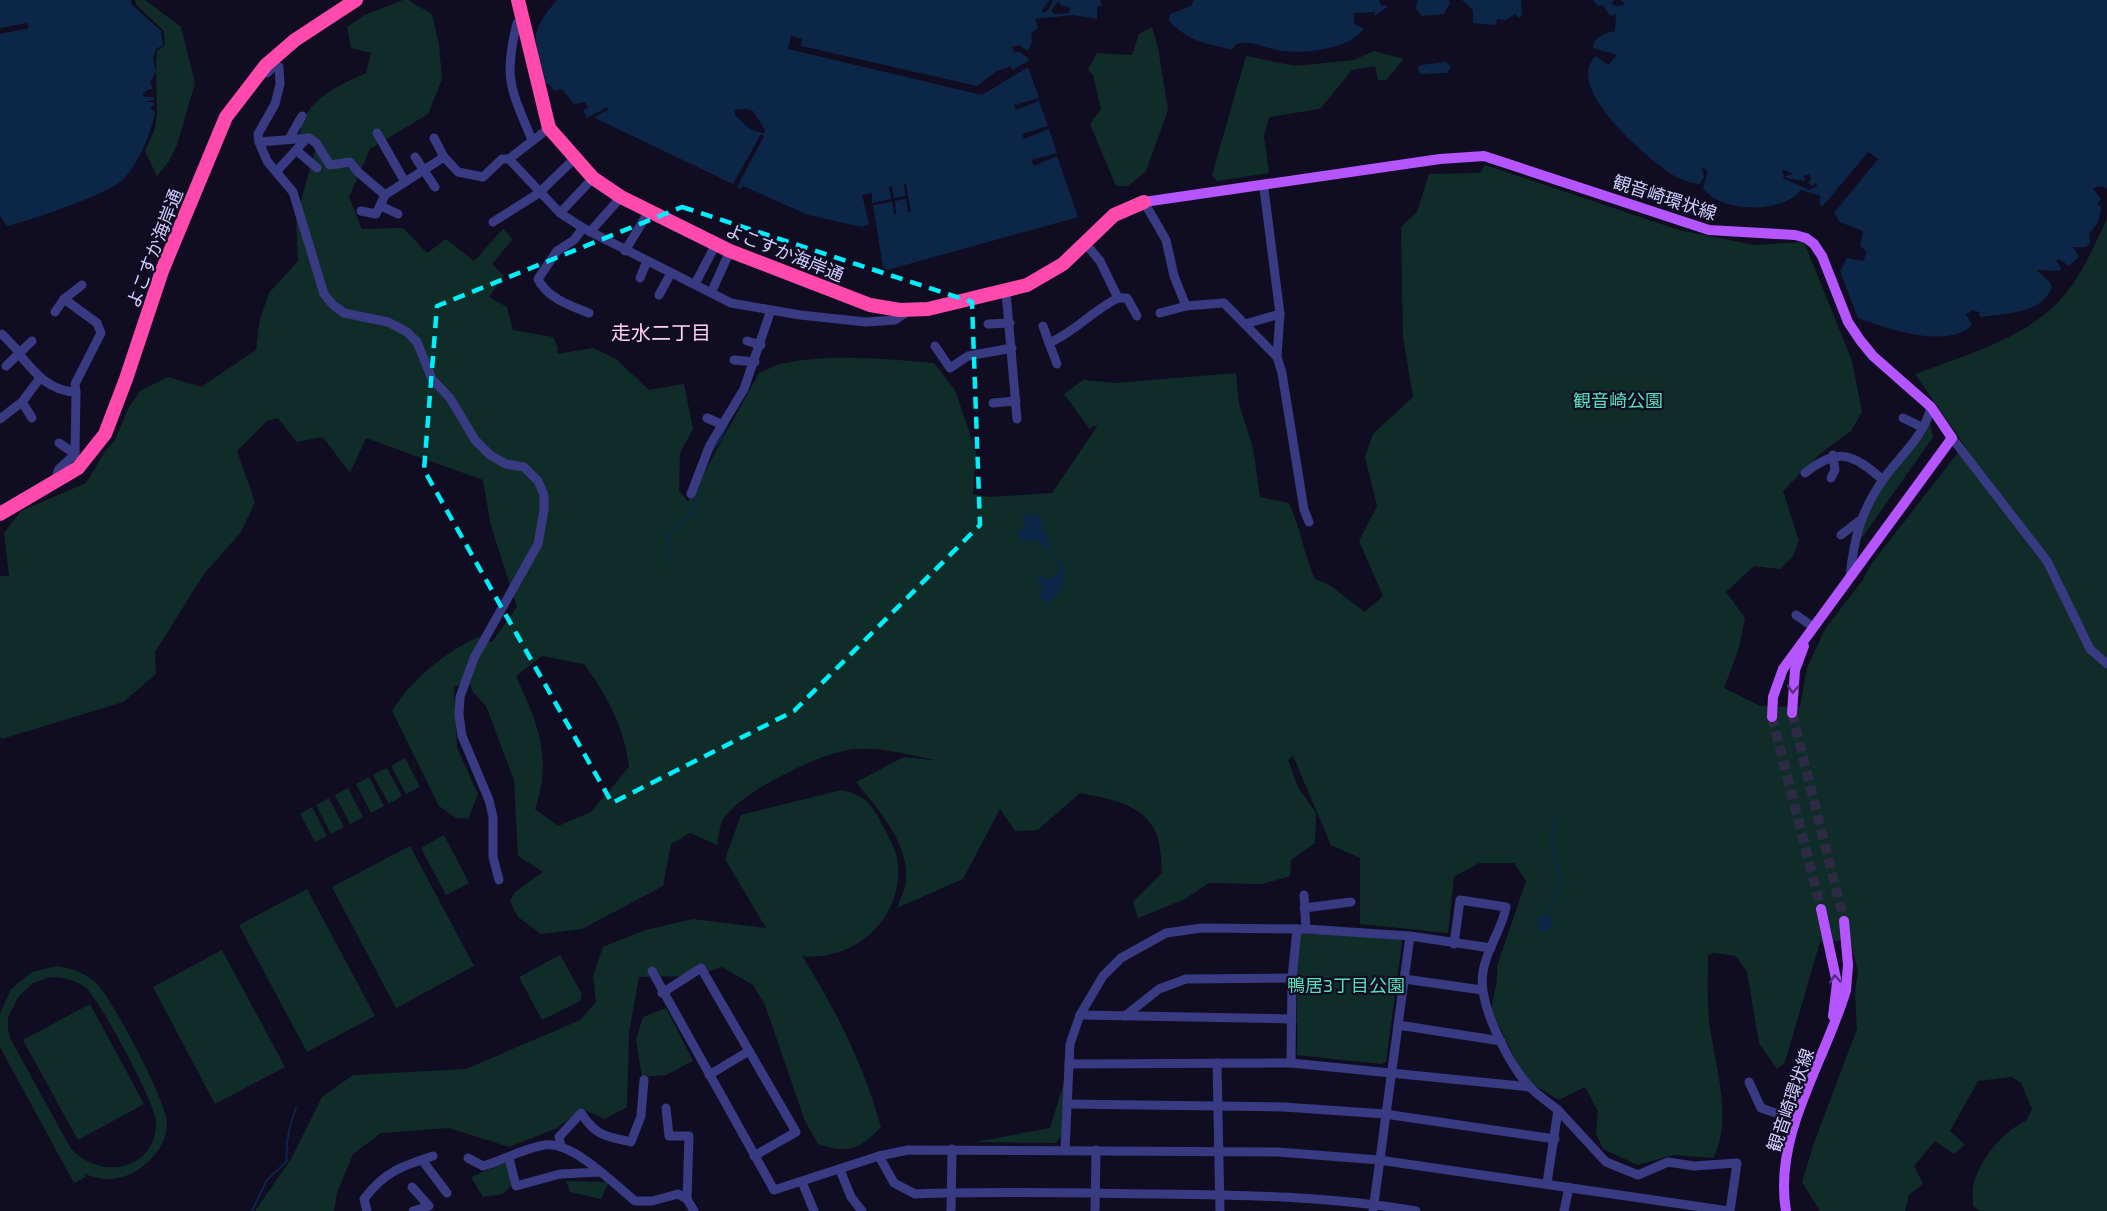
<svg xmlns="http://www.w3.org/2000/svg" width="2107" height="1211" font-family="'Exo 2','Noto Sans JP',sans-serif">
	<rect width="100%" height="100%" fill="#100d22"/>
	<g fill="#102c29" fill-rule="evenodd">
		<path d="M135 0H145L181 27 195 83 177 145 169 161 157 176 145 151 155 129 157 113 156 62 157 51 165 45 164 31 137 5Z"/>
		<path d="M403 0H408L432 14 439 45 442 79 428 114 370 149 349 197 362 229 403 228 427 253 446 239 474 261 503 229 513 239 492 264 504 276 489 297 507 307 513 330 553 337 558 348 557 354 593 348 616 359 649 390 684 384 693 429 680 453 679 490 688 502 759 373C766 371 772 366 780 364 830 353 884 359 934 363L955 390 976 452 973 494 989 497 1052 493 1098 425 1089 428 1064 394 1083 380 1116 383 1236 373 1239 404 1253 448 1260 497 1289 503C1301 529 1303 552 1315 579L1328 584 1365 612 1383 596 1359 541 1377 506 1365 457 1373 434 1413 397 1403 337 1401 227 1417 212 1429 174 1480 173 1485 165 1679 230 1754 245 1804 242 1852 361 1862 412 1851 431 1821 453 1783 491 1799 541 1793 556 1781 569 1754 566 1726 592 1745 618 1739 648 1724 688 1760 706 1800 707 1807 668 1825 629 1862 581 1872 563 1964 445 1915 374C1967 355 2032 337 2067 292 2084 271 2095 243 2107 219V1211H1980L1973 1206C1973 1200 1972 1193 1973 1187 1978 1161 2003 1131 2026 1121L2032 1109 2021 1083 2012 1077 1978 1081 1950 1131 1965 1145 1954 1154 1935 1141 1914 1166 1923 1184 1909 1195 1905 1211H1820L1802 1182 1814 1143 1857 1029 1855 993 1858 971 1850 940 1820 942 1785 1062 1777 1069 1759 1043 1747 972 1736 956 1713 953 1708 955C1708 977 1707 999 1709 1021 1714 1061 1734 1121 1713 1158L1674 1155 1638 1165 1603 1149 1596 1133 1598 1111 1585 1087 1559 1100 1526 1080 1491 1010 1497 981V966L1526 881 1514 863H1479L1454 877 1448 933 1360 924V858L1331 845 1293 756 1288 760 1298 787 1316 813 1315 843 1291 860 1290 876 1262 884 1209 883 1185 899 1138 918 1133 902 1162 873C1161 861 1161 846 1157 835 1145 803 1108 799 1080 793L1038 830 1015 831 1000 809 963 879 897 908C900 899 905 890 906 881 910 844 877 808 856 782L904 757 940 761C911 756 879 745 848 750 817 755 741 792 724 818 719 825 719 837 717 845L690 833 671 844 663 886 582 929 541 934 518 917 510 901 515 892 543 872 518 856 514 780 486 706 473 692 469 681 454 687 457 748 478 794 468 819 456 818 439 806 392 711C413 678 443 654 478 637L492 642 517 607 491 526 483 480 366 438 350 473 323 437 297 442 278 418 267 421 237 451 255 502 241 532 204 574 155 652 156 674 123 702 2 739 0 737V576H9L4 533 21 511 86 483 104 453 115 440 128 409 140 391 168 377 201 387 256 350 260 319 269 293 298 261 296 219 316 147 300 134C303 100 338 86 366 73L371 53 351 48 347 27 365 15ZM542 656 584 664C607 695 625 729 629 767L591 812 558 826 535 809C553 756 537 723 516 676Z"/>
		<path d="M1152 27 1158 48 1168 110 1146 171 1128 186H1116L1090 124 1101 109 1093 75 1088 70 1097 53 1132 55 1139 34Z"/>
		<path d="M1374 51 1404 59 1386 80H1378L1375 66 1352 70 1320 109 1269 117 1264 136 1269 173 1217 181 1212 175 1246 56 1295 66 1354 60Z"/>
		<path d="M1930 423 1933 437 1861 539V521L1888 478Z"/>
		<path d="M405 758 420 787 406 794 391 766Z"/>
		<path d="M387 768 402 796 389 804 373 775Z"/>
		<path d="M369 777 384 806 371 813 356 784Z"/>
		<path d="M348 788 363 817 350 824 335 795Z"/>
		<path d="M842 790C867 796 873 806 884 828 888 837 895 848 897 857 907 915 857 962 802 956 836 1010 864 1066 881 1127 859 1150 849 1154 818 1144L805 1121 765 1005 753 985 722 967 695 976 639 977 629 1032 627 1107 605 1119 582 1109 557 1128 509 1147 449 1128 381 1133 353 1154 337 1193 334 1211H255L291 1159 322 1097 353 1075 466 1069 580 1020 596 1002 593 976 603 947 645 930 693 919 766 928 725 859 741 815Z"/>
		<path d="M329 798 344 827 331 834 316 805Z"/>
		<path d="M312 807 327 836 315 842 300 814Z"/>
		<path d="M444 835 469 883 446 895 421 848Z"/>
		<path d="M410 846 474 966 396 1008 332 887Z"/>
		<path d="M307 889 375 1016 307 1052 239 925Z"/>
		<path d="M1299 932 1400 939 1402 942 1386 1062 1381 1064 1297 1055V934Z"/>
		<path d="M222 950 285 1067 215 1104 153 987Z"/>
		<path d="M560 955 582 994 580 1001 542 1020 519 977Z"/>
		<path d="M57 966C72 968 86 973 98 985 113 1001 167 1102 167 1123 167 1145 151 1163 132 1173 117 1181 99 1181 84 1173L86 1177 74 1183 0 1047V1014L11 989 32 972ZM50 977C63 977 75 980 85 987 99 998 155 1103 156 1120 158 1169 103 1182 71 1149L10 1038 8 1029V1017L18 997 33 983Z"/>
		<path d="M90 1004 144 1104 78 1140 23 1040Z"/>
		<path d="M666 1008 693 1061 666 1075 642 1077 636 1040 643 1017Z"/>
		<path d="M1065 1079 1062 1136 1055 1143 975 1142 1050 1128Z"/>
		<path d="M506 1162 512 1185 503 1194 483 1197 471 1177Z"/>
		<path d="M566 1181 609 1182 601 1199 570 1192Z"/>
	</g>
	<g fill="#0c2648" fill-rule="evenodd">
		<path d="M0 0H131V4L161 31 163 45 156 49 153 59 156 72 150 82 153 89H149L142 94 144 97H154V100L144 102H153L154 105 150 108 155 112C152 131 137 168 121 181 103 196 31 220 7 226L0 216Z"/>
		<path d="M557 0H1050L1042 10 1043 13 1049 9 1053 0H1100L1102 5 1097 7V19L1073 15 1035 19 1038 28 1031 33 1032 41 1028 51 1019 45 1012 47 1014 52H1020L1030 60 1012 70 1011 66 997 71 977 86 801 46 802 39 791 36 788 49 982 95 1028 67 1039 98 1014 105 1016 110 1039 101 1048 126 1022 134 1024 139 1049 129 1057 153 1031 160 1034 166 1057 156 1078 217 887 270 883 267 873 205 892 202 894 214H896L895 201 906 199 908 212H911L906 184H904L905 196 894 198 892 186 889 187 891 199 872 203V193L862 195 869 224 862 227 808 215 743 186 740 189 737 187 764 136 761 134 733 184 597 119 595 117 608 110 607 107 587 118 583 110 588 107 585 102 574 104 562 89 554 91 549 84H544C536 40 526 36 557 0ZM1058 1 1061 5 1070 8 1069 13 1055 14 1051 11ZM746 109 753 111 765 130 764 134 750 129 735 115V110Z"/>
		<path d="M1194 0H1384H1379L1381 5 1388 6 1375 16 1374 12 1354 13V24L1364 29C1348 50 1301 55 1277 50 1263 47 1249 40 1236 44L1232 50C1202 41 1193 44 1169 21L1170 14 1191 6Z"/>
		<path d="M1412 0H1449L1450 3 1444 14 1422 16 1415 8 1418 0Z"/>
		<path d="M1462 0H1521L1522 15 1519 18 1515 14 1506 20 1497 19 1496 25 1473 23V10Z"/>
		<path d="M1593 0H1614L1611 4 1618 6 1625 4 1620 0H2107V188L2098 186 2093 189 2101 199 2097 204 2101 206C2101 215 2097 228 2089 233L2090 243 2086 247H2073L2079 257 2069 266 2059 259 2056 261 2061 268 2059 271 2036 270 2049 281 2052 287C2042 314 2005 314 1980 317L1979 312 1972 310 1966 314 1972 325C1948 350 1885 328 1858 318L1840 271 1847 258 1863 261 1867 252 1860 246 1863 231 1840 222 1834 213 1878 159 1868 152 1823 206 1819 204 1821 196 1801 190C1783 214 1720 213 1703 188L1708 171 1702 168 1704 177 1700 184C1690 183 1678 179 1670 173 1646 157 1562 86 1596 56L1608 65 1617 55 1593 48C1593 37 1606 33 1615 31L1616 14 1610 16 1603 5 1598 6ZM1782 169 1794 174 1785 176 1786 178 1805 181 1804 176 1809 174 1811 179 1808 183 1813 186 1816 182 1817 186 1810 190 1782 178 1784 177Z"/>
		<path d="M1446 62 1451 67 1447 73 1420 74 1418 68 1421 65Z"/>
		<path d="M1037 514 1041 517 1043 531 1049 538C1047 550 1053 556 1062 562 1066 578 1064 597 1045 603L1040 598V591L1043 586 1036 580 1042 576 1049 579 1059 573 1060 564 1039 541H1022L1016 532 1023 529 1026 522 1022 520 1024 515Z"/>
		<circle cx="1545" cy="923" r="8"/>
	</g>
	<path fill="#100d22" d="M27 23 29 28 0 34V28Z"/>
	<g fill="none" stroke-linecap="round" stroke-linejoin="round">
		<g stroke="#0c2648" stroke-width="2">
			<path d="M713 449 720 441 728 423"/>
			<path d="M669 564 667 536 696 509 695 499 700 482"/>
			<path d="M1547 914C1550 905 1559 896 1559 888 1562 862 1541 842 1559 818"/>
			<path d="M252 1211 267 1180 287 1161C285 1142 289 1126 296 1108"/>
		</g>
		<g stroke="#2d2a43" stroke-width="10" stroke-dasharray="10 5" stroke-linecap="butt">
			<path d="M1792 713 1844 921"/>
			<path d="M1772 717 1821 909"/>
		</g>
		<g stroke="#383a82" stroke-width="9">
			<path d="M523 20 517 23C503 79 511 89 532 140"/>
			<path d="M267 73 274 66 279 67 280 84 275 104 258 134 259 142 267 161 293 192 324 294 333 305 344 313 388 322 407 332 417 342 432 379 450 398 475 440 490 455 506 464 524 467 538 481 544 495V510L538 544 474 658 460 697 459 715 462 736 489 800 493 817V857L499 880"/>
			<path d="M549 128 509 159 560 213 583 228 731 303 800 315 866 322 895 320 910 310"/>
			<path d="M377 133 405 182"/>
			<path d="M434 138 444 157"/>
			<path d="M289 139 302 116"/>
			<path d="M259 142 309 138 316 143 330 165 350 162 358 172 385 195 444 157 458 172 483 177 502 159H509"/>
			<path d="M296 150 317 168"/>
			<path d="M415 157 435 187"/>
			<path d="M277 171 307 138"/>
			<path d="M1264 189 1280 314 1277 357 1282 373 1304 510 1309 522"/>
			<path d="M1144 202 1166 240 1174 276 1186 306 1224 303 1277 357"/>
			<path d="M381 206 398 214"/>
			<path d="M361 211 376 214 385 195"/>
			<path d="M560 213 593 178"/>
			<path d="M493 222 539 193 574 159"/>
			<path d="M583 228 574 240 557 251 538 279C547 298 571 306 589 313"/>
			<path d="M590 232 621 197"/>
			<path d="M625 251 649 211"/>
			<path d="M640 278 647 261"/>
			<path d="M695 284 716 244"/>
			<path d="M1006 292 1017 419"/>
			<path d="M711 293 730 251"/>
			<path d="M659 295 671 273"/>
			<path d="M1118 298H1127L1137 316"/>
			<path d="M64 299 97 323 101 333 75 384 76 392"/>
			<path d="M55 312 64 299 82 285"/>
			<path d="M1160 313 1186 306"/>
			<path d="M988 324 1010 323"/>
			<path d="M1245 324 1280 314"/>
			<path d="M1043 326 1049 343C1075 332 1093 310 1118 298L1100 261 1085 243"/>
			<path d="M2 334 20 353"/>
			<path d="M747 341 761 345"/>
			<path d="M1049 343 1057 364"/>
			<path d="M935 346 950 368 968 356 1012 348"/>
			<path d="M19 354C35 373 49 391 76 392L75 454 59 469 57 474 61 480"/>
			<path d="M734 360 755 362"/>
			<path d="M6 366 32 341"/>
			<path d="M22 402 32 418"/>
			<path d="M993 403 1016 401"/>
			<path d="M707 418 721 424"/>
			<path d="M1903 418 1922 427"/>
			<path d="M0 419 22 402 40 378"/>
			<path d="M1952 438 2047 561 2090 649 2107 664"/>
			<path d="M59 443 75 454"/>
			<path d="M1805 473C1838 447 1852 453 1883 480"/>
			<path d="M1831 478 1835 470 1833 455"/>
			<path d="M691 494 710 445 744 389 771 310"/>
			<path d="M1841 535 1859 521"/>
			<path d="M1850 577C1854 536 1862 507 1888 473 1905 451 1924 435 1931 407"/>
			<path d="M1796 615 1812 626"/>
			<path d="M1304 895 1306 929"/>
			<path d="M1304 908 1351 902"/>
			<path d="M1454 944 1460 900 1506 907C1502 930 1486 949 1483 972 1477 1003 1509 1064 1529 1086 1537 1095 1548 1102 1558 1110L1547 1183"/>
			<path d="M652 971 774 1190 879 1156 908 1150 1278 1152 1379 1160 1729 1211"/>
			<path d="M1404 979 1482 990"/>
			<path d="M662 993 701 968 796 1132 754 1156"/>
			<path d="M1080 1015 1292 1019"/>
			<path d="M1125 1016 1159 989 1186 979 1292 978"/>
			<path d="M1398 1025 1501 1041"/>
			<path d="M1217 1063 1220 1211"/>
			<path d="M1291 1063 1292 978 1297 929"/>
			<path d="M1069 1064 1291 1063 1530 1087"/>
			<path d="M709 1075 749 1051"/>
			<path d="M1749 1082 1761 1108 1787 1117 1790 1124 1795 1125"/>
			<path d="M1067 1104 1284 1107 1385 1114 1555 1139"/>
			<path d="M666 1108 669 1136H689L687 1199"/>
			<path d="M1558 1110 1606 1162 1638 1175 1668 1162 1694 1166 1737 1163 1730 1211"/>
			<path d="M561 1147 559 1137 581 1113C596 1136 605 1136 631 1142L641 1116 644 1080"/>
			<path d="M1065 1150 1070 1044 1080 1015 1103 976 1121 958 1166 933 1202 928 1306 929 1410 936 1491 948"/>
			<path d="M879 1156 894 1183 915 1194C996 1191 1076 1193 1157 1194 1244 1195 1330 1196 1416 1211"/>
			<path d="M468 1158 483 1166C501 1161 527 1147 545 1145 574 1142 614 1184 635 1201H652L678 1194 687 1199 694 1211"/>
			<path d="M509 1158 516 1186 560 1174 601 1172"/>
			<path d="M422 1160 447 1193"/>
			<path d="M840 1170 851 1197 862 1211"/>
			<path d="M802 1182 814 1211"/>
			<path d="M412 1187 429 1206 413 1211"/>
			<path d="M367 1211 364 1199C384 1172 402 1166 433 1156"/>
			<path d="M951 1211 952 1149"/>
			<path d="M1095 1211 1096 1150"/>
			<path d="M1373 1211 1410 936"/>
			<path d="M1564 1211 1569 1187"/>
		</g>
		<g stroke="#b555ff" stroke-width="10">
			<path d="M1144 202 1440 159 1484 156 1709 230 1795 235 1806 238 1814 244 1822 256 1848 322 1860 340 1873 356 1931 407 1952 438 1783 669 1773 697 1772 717"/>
			<path d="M1792 713 1795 670 1804 646"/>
			<path d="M1821 909 1837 983 1833 1016"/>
			<path d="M1786 1211C1773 1134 1825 1062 1846 990L1848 965 1844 921"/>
		</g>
		<g stroke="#ff49ac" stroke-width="14">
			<path d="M518 0 549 128 593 178 621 197 730 251 870 305 900 310 928 309 1027 285 1063 264 1114 215 1144 202"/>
			<path d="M0 514 78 468 105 434 126 379 162 271 226 117 266 65 295 40 356 0"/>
		</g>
	</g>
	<defs><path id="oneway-chevron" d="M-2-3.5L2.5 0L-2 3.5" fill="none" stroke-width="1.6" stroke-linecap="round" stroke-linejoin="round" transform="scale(1.5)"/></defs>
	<g stroke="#5a2d85">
		<use href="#oneway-chevron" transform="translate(1793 689) rotate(94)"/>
		<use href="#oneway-chevron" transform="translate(1835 979) rotate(-94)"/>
	</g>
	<path fill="none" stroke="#00f0f9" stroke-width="4.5" stroke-dasharray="12 8" stroke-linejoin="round" d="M682 207 972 302 980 525 794 711 612 803 424 470 437 306Z"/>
	<g text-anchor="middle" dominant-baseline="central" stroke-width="4.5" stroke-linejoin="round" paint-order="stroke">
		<g font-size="18" fill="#d1ceff" stroke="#100d22">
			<text transform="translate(1665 197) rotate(18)">観音崎環状線</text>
			<text transform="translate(154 248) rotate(-69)">よこすか海岸通</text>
			<text transform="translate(785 252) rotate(22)">よこすか海岸通</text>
			<text transform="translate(1790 1100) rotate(-71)">観音崎環状線</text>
		</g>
		<g font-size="18" fill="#59e0b6" stroke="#100d22">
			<text x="1618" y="400">観音崎公園</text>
			<text x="1346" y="985">鴨居3丁目公園</text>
		</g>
		<g font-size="20" fill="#ffd0f1" stroke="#100d22">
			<text x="661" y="332">走水二丁目</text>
		</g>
	</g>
</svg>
